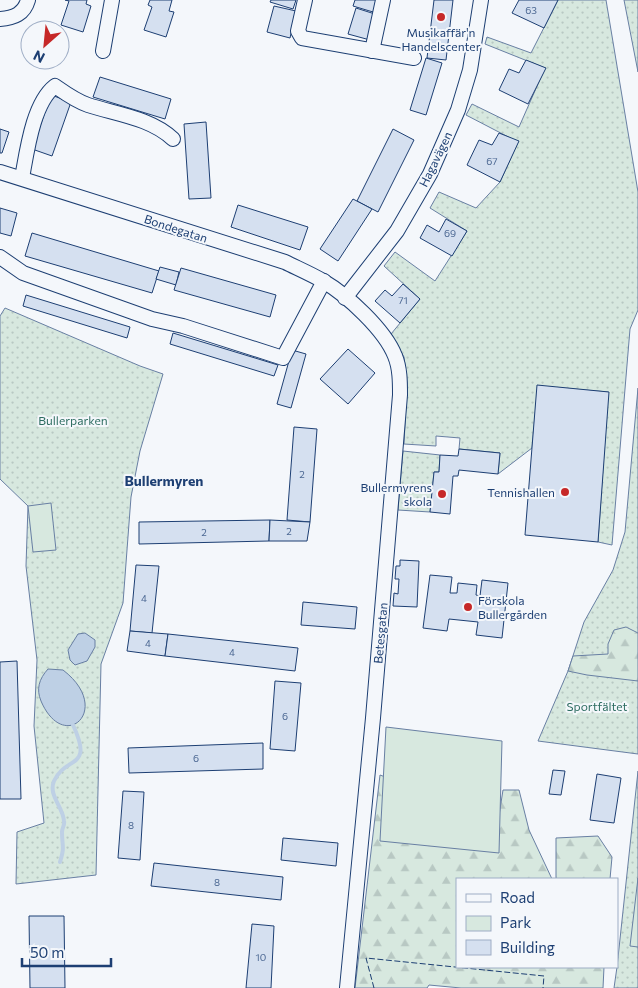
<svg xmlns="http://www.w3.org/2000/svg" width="638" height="988" font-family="Commissioner,sans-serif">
	<defs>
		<pattern id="green-dots" width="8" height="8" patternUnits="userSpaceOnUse" patternTransform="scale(1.25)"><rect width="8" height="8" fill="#d7e8df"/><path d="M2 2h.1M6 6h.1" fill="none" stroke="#b8c8c3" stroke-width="1.8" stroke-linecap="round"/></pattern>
		<pattern id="forest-firs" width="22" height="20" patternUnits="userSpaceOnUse" patternTransform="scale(1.25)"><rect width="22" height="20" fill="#d7e8df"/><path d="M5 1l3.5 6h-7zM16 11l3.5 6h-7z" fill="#b8c8c3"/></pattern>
	</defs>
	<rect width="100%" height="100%" fill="#f4f7fb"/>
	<g fill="url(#green-dots)" stroke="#687fa3">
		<path d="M558 0H606L638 192V310L630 329 612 545 598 542 608 392 538 386 532 448 498 474 500 453 459 449 460 438 436 436V446L404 444 407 383 404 357 391 334 420 299 384 266 395 252 435 281 467 231 430 208 439 192 476 208 500 182 518 142 466 115 472 104 519 127 545 68 485 44 487 37 531 53Z"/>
		<path d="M624 0H638V72Z"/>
		<path d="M5 308 140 366 163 374 140 451 131 497 123 603 101 664 96 875 16 884 17 832 44 823 34 726 37 660 26 566 28 506 0 479V316Z"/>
		<path d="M638 388V754L538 741 568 671 584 622 613 570 625 532Z"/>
		<path d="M403 451 440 455 439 472H434L430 512 398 510Z"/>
		<path d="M638 771V988H614L617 967Z"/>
	</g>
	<g fill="url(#forest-firs)" stroke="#687fa3">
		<path d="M626 627 638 633V681L587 675 568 671 573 656 608 654V644L614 630Z"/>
		<path d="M380 775 404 784 494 847 503 790H519L529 830 552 879H457V967H604L603 988H461L429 985 427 988H355Z"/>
		<path d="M598 836 612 857 610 879H556V838Z"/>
	</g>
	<g fill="#d7e8df" stroke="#687fa3">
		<path d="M51 503 56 550 33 552 28 506Z"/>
		<path d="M386 727 502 741 499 853 380 841Z"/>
		<path d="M638 878V947L630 946Z"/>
	</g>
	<g fill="#bed0e5" stroke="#687fa3">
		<path d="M85 633 95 640V647L87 661 75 665 70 660 68 650 78 634Z"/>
		<path d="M48 669 63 670C114 709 64 755 41 701 36 689 39 679 48 669Z"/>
	</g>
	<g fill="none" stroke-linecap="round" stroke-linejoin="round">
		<path stroke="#bed0e5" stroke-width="4" d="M60 862C65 846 62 847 62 832 62 828 65 825 64 821 63 807 48 795 54 781 66 755 94 770 73 725"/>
	</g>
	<g fill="#d5e0f0" stroke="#1d3f73">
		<path d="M65 0H87L86 4 91 6 83 32 61 25 69 1Z"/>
		<path d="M150 0H172L169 11 174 12 166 37 144 30 152 7 148 5Z"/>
		<path d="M271 0H296L293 9 270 2Z"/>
		<path d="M355 0H377L373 12 353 6Z"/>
		<path d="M434 0H453L446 60 427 58Z"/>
		<path d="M519 0H558L544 28 512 13Z"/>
		<path d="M274 6 296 11 290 38 267 32Z"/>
		<path d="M356 8 378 15 370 40 348 34Z"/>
		<path d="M426 58 442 63 426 115 410 110Z"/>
		<path d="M526 60 546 68 528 104 499 90 509 69 519 73Z"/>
		<path d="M100 77 171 99 165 119 93 97Z"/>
		<path d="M51 95 71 102 52 156 32 149Z"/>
		<path d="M206 122 211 198 189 199 184 124Z"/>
		<path d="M0 129 9 132 2 153H0Z"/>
		<path d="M393 129 414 140 378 212 357 201Z"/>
		<path d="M499 133 519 141 500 182 467 165 479 140 492 145Z"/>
		<path d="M353 199 372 209 338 261 320 249Z"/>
		<path d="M238 205 308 227 300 250 231 227Z"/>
		<path d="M0 208 17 213 11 236 0 233Z"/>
		<path d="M446 219 467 231 452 256 420 238 427 225 439 232Z"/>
		<path d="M32 233 159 271 152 293 25 256Z"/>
		<path d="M160 267 179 272 176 285 156 279Z"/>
		<path d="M181 268 276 295 270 317 174 290Z"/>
		<path d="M403 284 420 299 400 323 375 301 385 290 392 296Z"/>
		<path d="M26 295 130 327 127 338 23 306Z"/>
		<path d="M173 333 278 365 274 376 170 344Z"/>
		<path d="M348 349 375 373 348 404 320 379Z"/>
		<path d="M292 350 306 354 291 408 277 404Z"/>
		<path d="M537 385 609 392 598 542 525 535Z"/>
		<path d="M294 427 317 429 310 522 287 520Z"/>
		<path d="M459 449 500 453 498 474 459 470 458 476H453L450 514 430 512 434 472H439L440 455 458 456Z"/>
		<path d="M270 520 269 541 139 544V522Z"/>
		<path d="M270 520 310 522 307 541H269Z"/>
		<path d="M400 560 419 561 417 607 393 606 394 593 398 594 399 579H395L396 566H400Z"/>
		<path d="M136 565 159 566 152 633 130 631Z"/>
		<path d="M430 575 452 577 450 593H457L458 583 477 585 476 595 480 596 482 580 508 583 502 638 476 635 478 622 449 619 447 631 423 628Z"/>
		<path d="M303 602 357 607 355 629 301 625Z"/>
		<path d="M130 631 168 634 165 656 127 651Z"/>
		<path d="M168 634 298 648 295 671 165 656Z"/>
		<path d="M17 661 21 799H0V662Z"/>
		<path d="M275 681 301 683 295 751 270 749Z"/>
		<path d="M263 743V769L129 773 128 748Z"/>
		<path d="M553 770 565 771 561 795 549 794Z"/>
		<path d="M597 774 621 778 614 823 590 820Z"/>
		<path d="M123 791 144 792 140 860 118 858Z"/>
		<path d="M283 838 338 843 336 866 281 860Z"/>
		<path d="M154 863 283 877 281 900 151 886Z"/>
		<path d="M29 916H64L65 988H30Z"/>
		<path d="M252 924 274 926 271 988H246Z"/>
	</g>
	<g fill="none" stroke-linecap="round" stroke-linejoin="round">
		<defs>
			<g id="minor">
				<path d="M305 0 298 31 302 38 414 58"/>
				<path d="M0 19C14 18 24 14 28 0"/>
				<path d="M103 51 112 0"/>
				<path d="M372 51 383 0"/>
				<path d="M0 172 285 262C297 268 311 274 323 281 347 295 385 330 395 356 400 368 400 382 400 395L373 718 347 988"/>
				<path d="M22 178C27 151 33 103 55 86 65 93 76 101 88 105 116 114 151 118 173 139"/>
				<path d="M0 257 23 273 152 319 183 326 283 358 324 281"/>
				<path d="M345 298 397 231 430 174 458 110 470 70 481 0"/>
			</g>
		</defs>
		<use href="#minor" stroke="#1d3f73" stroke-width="16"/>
		<use href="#minor" stroke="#f4f7fb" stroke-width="14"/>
		<path stroke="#1d3f73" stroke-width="1" stroke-dasharray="6 2.5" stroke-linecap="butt" d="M374 988 366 958 544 976 543 988"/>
	</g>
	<g fill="#c62828" stroke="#f4f7fb" stroke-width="2">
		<circle cx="441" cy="17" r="5"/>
		<circle cx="565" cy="492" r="5"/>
		<circle cx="442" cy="494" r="5"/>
		<circle cx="468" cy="607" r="5"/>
	</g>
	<g text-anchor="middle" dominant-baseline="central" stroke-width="4" stroke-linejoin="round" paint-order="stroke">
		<g font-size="10" fill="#4b6792">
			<text x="531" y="10">63</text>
			<text x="492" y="161">67</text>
			<text x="450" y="233">69</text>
			<text x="403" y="300">71</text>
			<text x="302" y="474">2</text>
			<text x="289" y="531">2</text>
			<text x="204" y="532">2</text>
			<text x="144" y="598">4</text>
			<text x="148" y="643">4</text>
			<text x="232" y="652">4</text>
			<text x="285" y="716">6</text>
			<text x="196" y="758">6</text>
			<text x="131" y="825">8</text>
			<text x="217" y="882">8</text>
			<text x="261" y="957">10</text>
		</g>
		<g font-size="12" fill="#1d3f73" stroke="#f4f7fb" text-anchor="end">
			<text x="441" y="32" text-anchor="middle">Musikaffär'n<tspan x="441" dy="14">Handelscenter</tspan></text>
			<text x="432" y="487">Bullermyrens<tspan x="432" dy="14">skola</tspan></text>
			<text x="555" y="492">Tennishallen</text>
			<text x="478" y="600" text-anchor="start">Förskola<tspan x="478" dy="14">Bullergården</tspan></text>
		</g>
		<g font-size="12" fill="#1d3f73" stroke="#f4f7fb">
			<text transform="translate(435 159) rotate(-64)">Hagavägen</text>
			<text transform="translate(176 228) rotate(18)">Bondegatan</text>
			<text transform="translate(380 633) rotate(-85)">Betesgatan</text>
		</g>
		<g font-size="12" fill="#2c6c60" stroke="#f4f7fb">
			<text x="73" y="420">Bullerparken</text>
			<text x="597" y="706">Sportfältet</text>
		</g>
		<g font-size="14" font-weight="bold" fill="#1d3f73" stroke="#f4f7fb">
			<text x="164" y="480">Bullermyren</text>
		</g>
	</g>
	<rect x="456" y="878" width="162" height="90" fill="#f4f7fb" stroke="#9eadc5"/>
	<rect x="466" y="894" width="25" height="8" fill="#f4f7fb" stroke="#9eadc5"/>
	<text x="500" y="903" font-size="15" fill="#1d3f73">Road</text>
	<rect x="466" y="916" width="25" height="15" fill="#d7e8df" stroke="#9eadc5"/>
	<text x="500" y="928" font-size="15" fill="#1d3f73">Park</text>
	<rect x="466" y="940" width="25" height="15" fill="#d5e0f0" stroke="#9eadc5"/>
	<text x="500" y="953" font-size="15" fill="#1d3f73">Building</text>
	<g transform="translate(45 45) rotate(207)"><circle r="24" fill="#f4f7fb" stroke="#9eadc5"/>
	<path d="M0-4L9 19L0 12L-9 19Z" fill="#c62828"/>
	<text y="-8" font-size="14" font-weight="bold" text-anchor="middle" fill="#1d3f73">N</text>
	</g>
	<path d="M22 958v8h89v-8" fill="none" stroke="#1d3f73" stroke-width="2.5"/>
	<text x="30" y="958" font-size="15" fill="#1d3f73" stroke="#f4f7fb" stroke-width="4" paint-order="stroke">50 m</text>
</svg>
